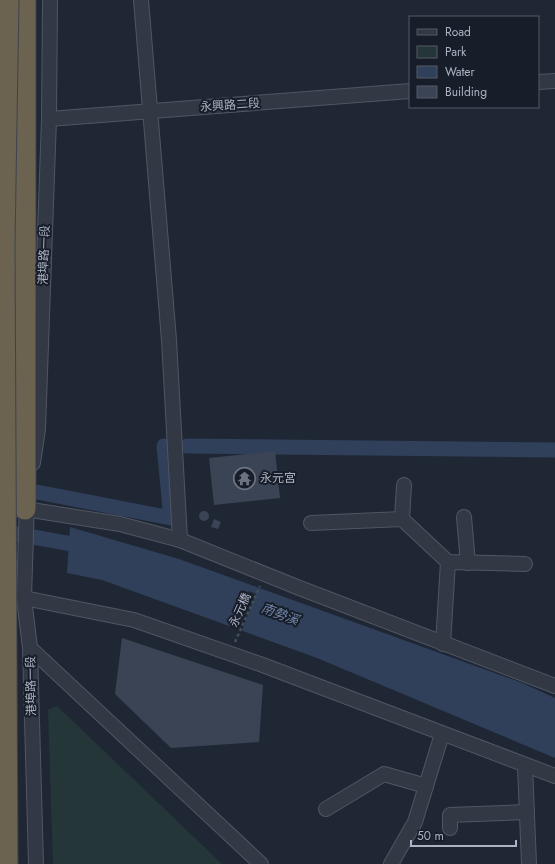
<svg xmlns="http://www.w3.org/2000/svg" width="555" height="864" font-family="Jost,'Noto Sans TC',sans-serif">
	<rect width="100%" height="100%" fill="#1f2734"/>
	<path fill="#243638" d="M57 706 222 864H53L48 710Z"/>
	<path fill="#303f5a" d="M70 527 179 559 520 682 555 698V758L317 658 102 580 67 573Z"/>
	<path fill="#1f2734" d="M249 591 256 594 241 633 234 630Z"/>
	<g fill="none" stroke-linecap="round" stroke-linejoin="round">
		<g stroke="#303f5a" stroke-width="15">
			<path d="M187 446 555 450"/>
			<path d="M37 492 171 518 164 446"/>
			<path d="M0 531 88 547"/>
		</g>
	</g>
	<g fill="#3b4455">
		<path d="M275 451 280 498 214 505 209 458Z"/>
		<circle cx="204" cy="516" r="5"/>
		<path d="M214 519 221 522 218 529 211 527Z"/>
		<path d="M122 638 263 685 259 742 171 748 115 694Z"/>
	</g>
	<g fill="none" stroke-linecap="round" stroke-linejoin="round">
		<defs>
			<g id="minor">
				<path d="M141 0 169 340 180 540"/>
				<path d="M538 82 555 81"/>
				<path d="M49 119 410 91"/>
				<path d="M33 463 38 429 49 119 50 0"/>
				<path d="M27 501 24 598 30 648 36 864"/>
				<path d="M25 509 120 524 180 540 297 587 555 686"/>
				<path d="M464 517 468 563"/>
				<path d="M402 519 404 485"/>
				<path d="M311 523 402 519 448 562 525 564"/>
				<path d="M24 598 134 620 260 664 555 776"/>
				<path d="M443 644 448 562"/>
				<path d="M30 648 261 864"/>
				<path d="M525 766 529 864"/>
				<path d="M326 809 384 774 426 786"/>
				<path d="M450 828V815L527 812"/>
				<path d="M391 864 415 822 442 734"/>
			</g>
			<path id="highway" d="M25 0V509"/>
		</defs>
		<use href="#minor" stroke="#505664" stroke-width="16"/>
		<use href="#highway" stroke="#3d434f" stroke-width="23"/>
		<path stroke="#405155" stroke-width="2.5" stroke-dasharray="3 3" stroke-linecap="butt" d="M235 642 260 586"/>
		<use href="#minor" stroke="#323945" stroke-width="14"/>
		<use href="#highway" stroke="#6b624f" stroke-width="21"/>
		<defs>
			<path id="highway-bridge" d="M7 864 4 244 8 0"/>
		</defs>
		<use href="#highway-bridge" stroke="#3d434f" stroke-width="23" stroke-linecap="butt"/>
		<use href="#highway-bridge" stroke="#6b624f" stroke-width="21"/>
	</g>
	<defs>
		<symbol id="temple-ring" viewBox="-11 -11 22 22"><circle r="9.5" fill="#181e29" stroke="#6b7280" stroke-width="1.5"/><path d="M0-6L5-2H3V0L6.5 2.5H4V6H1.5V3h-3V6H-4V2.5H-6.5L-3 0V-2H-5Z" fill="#6b7280"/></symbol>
	</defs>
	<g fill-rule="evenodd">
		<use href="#temple-ring" x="232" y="466" width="25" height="25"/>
	</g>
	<g text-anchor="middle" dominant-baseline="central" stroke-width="4" stroke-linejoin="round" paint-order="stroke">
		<g font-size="12" fill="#acb3c3" stroke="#181e29">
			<text transform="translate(230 105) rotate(-4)">永興路二段</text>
			<text transform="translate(44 255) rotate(-88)">港埠路一段</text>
			<text transform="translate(240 610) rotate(-66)">永元橋</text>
			<text transform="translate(31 686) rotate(-91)">港埠路一段</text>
		</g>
		<g font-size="12" fill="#acb3c3" stroke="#181e29" text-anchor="start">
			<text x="260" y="478">永元宮</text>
		</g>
		<g font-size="13" font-style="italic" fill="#7488ab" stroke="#181e29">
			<text transform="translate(280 614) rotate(20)">南勢溪</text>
		</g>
	</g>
	<rect x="409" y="16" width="130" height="92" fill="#181e29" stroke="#535a67"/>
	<rect x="417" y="29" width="20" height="6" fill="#323945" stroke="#535a67"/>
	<text x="445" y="36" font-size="12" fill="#acb3c3">Road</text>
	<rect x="417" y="46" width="20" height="12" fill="#243638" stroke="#535a67"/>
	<text x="445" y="56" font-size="12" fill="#acb3c3">Park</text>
	<rect x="417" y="66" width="20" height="12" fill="#303f5a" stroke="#535a67"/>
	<text x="445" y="76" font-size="12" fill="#acb3c3">Water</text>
	<rect x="417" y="86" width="20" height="12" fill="#3b4455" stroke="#535a67"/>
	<text x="445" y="96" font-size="12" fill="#acb3c3">Building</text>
	<path d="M411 840v6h105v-6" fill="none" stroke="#acb3c3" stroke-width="2"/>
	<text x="417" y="840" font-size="12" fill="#acb3c3" stroke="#181e29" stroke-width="3" paint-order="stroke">50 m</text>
</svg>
